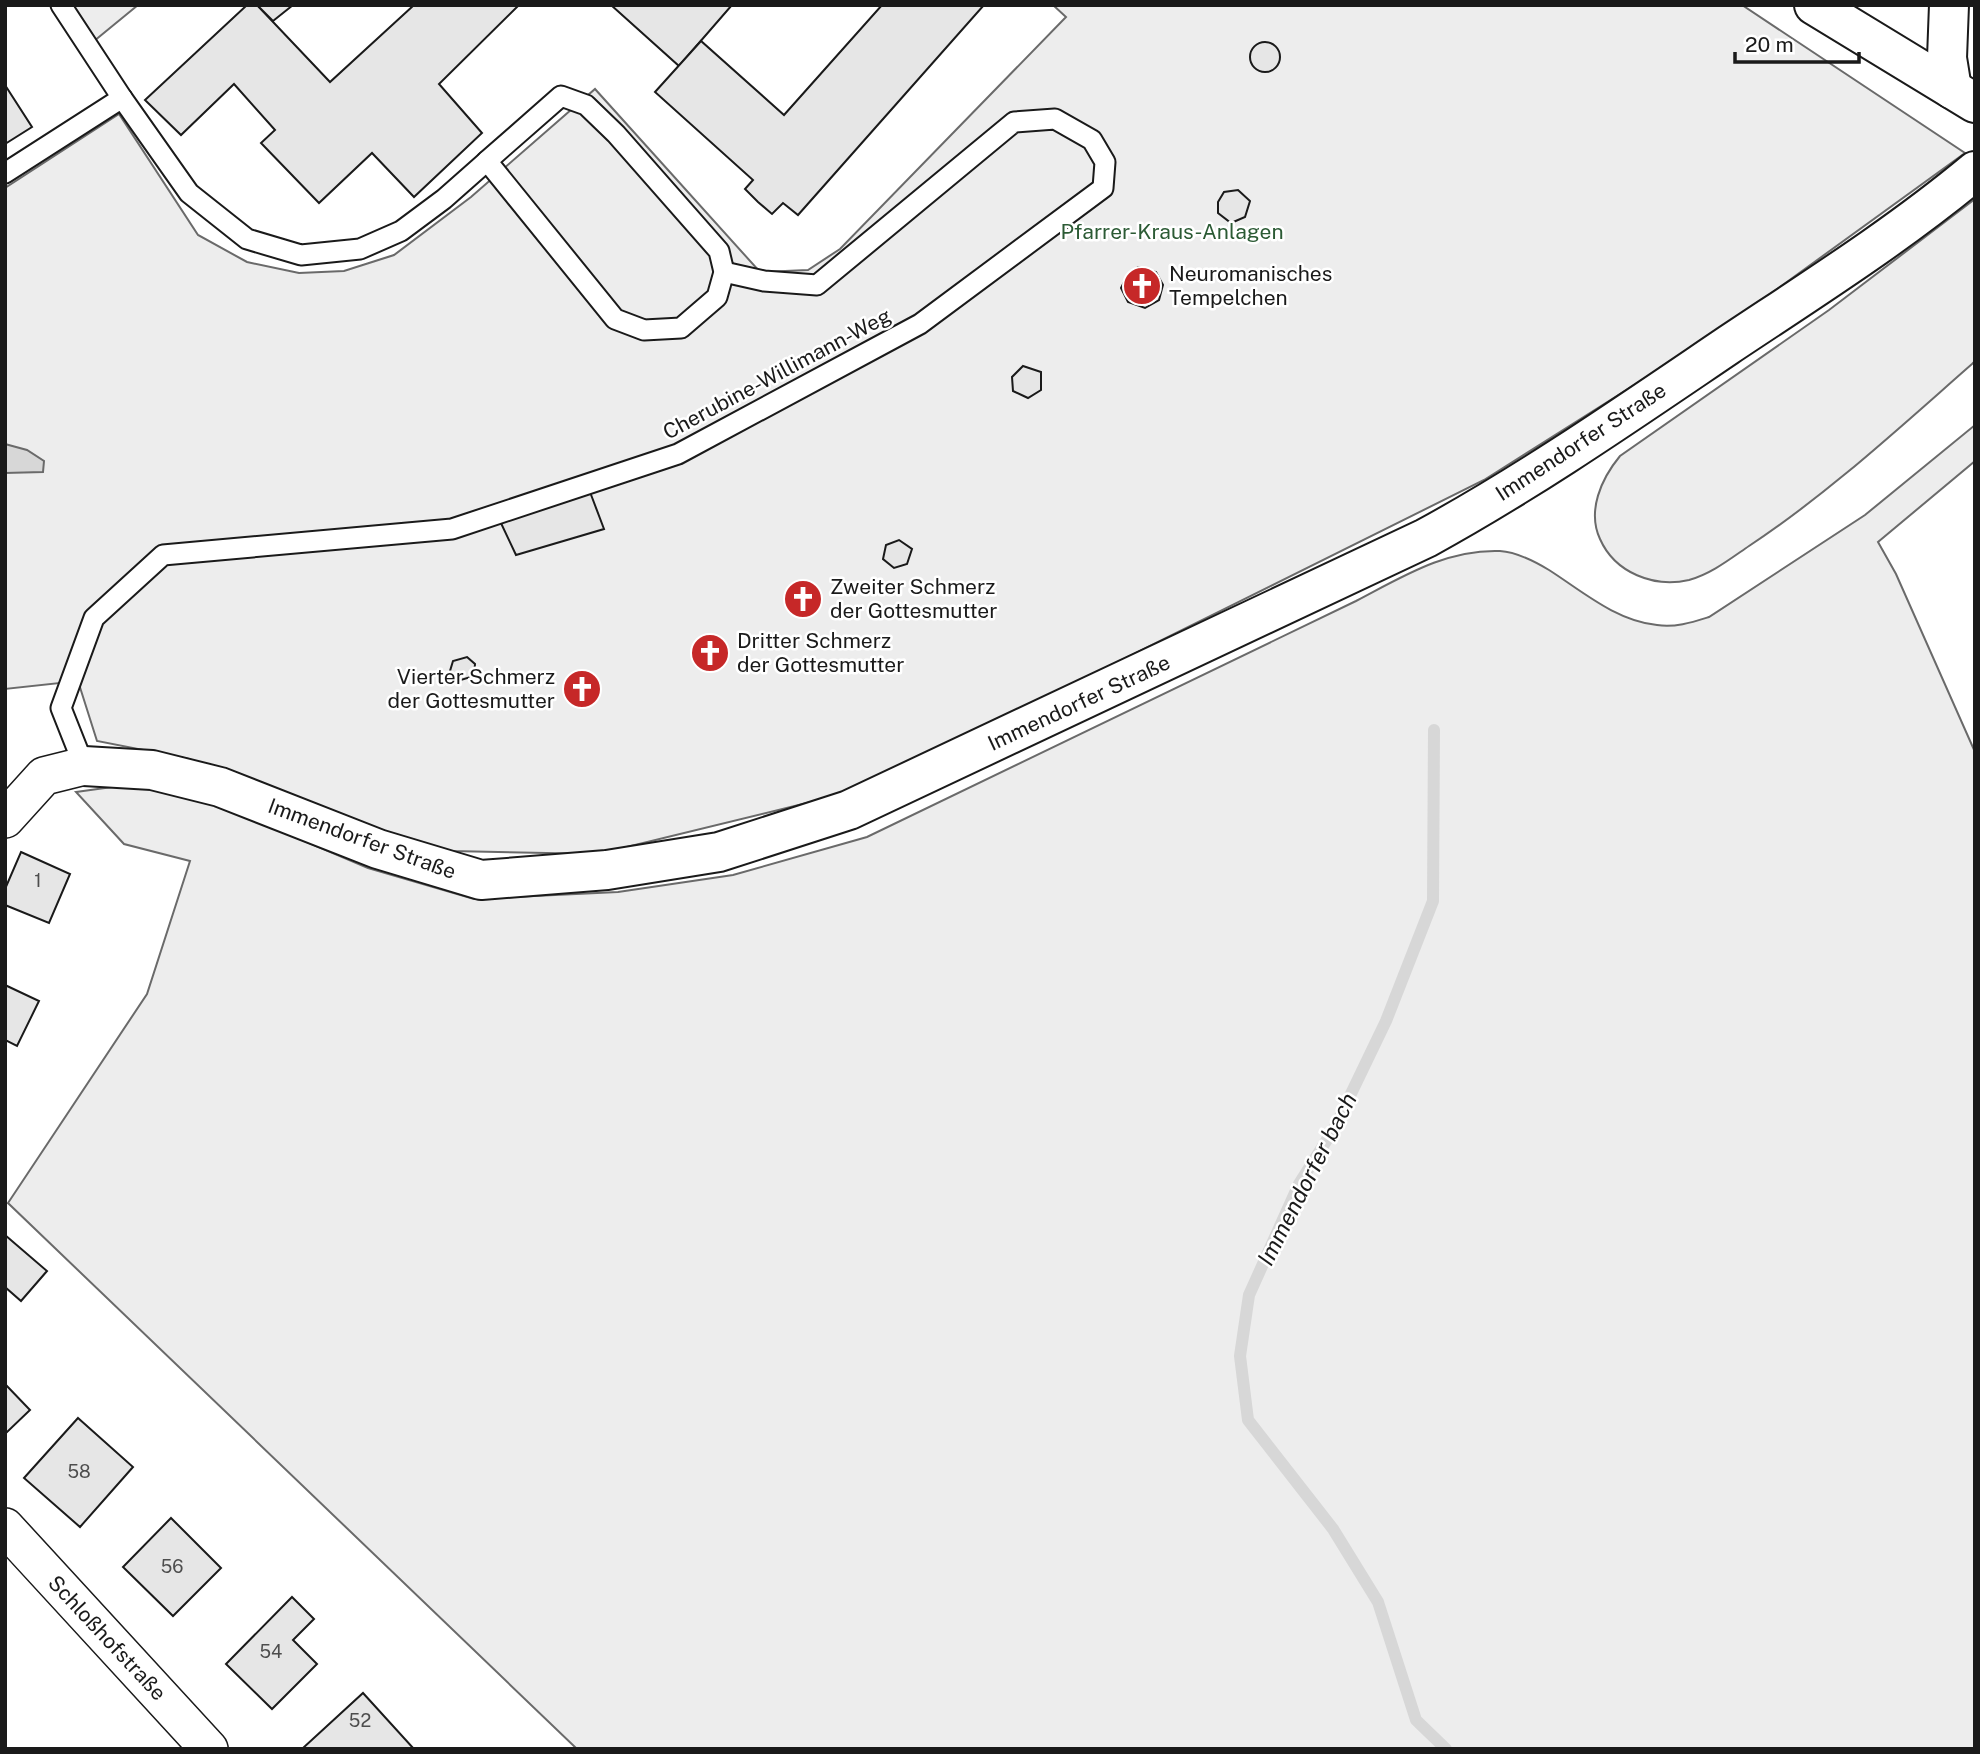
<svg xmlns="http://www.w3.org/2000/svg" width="1980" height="1754" font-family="'Public Sans',sans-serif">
<rect width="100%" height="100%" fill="#fff"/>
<g fill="#ededed" stroke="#6a6a6a" stroke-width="2">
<path d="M66 5H138L88 46Z"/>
<path d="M1053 5H1742L1965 153 1715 334 1484 480 900 770 823 799 598 854 451 851 373 832 189 759 97 741 78 681 5 689V188L119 114 198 235 247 262 299 273 344 271 394 255 471 197 595 89 760 272 808 270 840 249 1066 17Z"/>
<path d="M1975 199V361L1972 364C1899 428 1829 493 1749 546 1730 559 1711 574 1689 580 1654 588 1615 573 1600 539 1587 511 1601 479 1620 456L1829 310Z"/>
<path d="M1975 425V461L1878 542 1896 574 1975 752V1749H577L8 1203 147 994 190 861 124 844 76 792 134 784 215 803 368 868 474 899 618 892 733 875 867 837 1356 601C1402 577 1446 549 1500 551 1517 552 1534 561 1549 570 1582 591 1616 621 1657 625 1675 628 1693 622 1709 617L1865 515Z"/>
</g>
<path fill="#d7d7d7" stroke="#6a6a6a" stroke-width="2" d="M5 444 27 450 44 461 43 472 5 473Z"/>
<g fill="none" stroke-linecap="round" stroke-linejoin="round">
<path stroke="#d7d7d7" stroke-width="12" d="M1434 730 1433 901 1386 1021 1335 1127 1299 1184 1249 1295 1240 1356 1248 1420 1333 1529 1378 1602 1416 1720 1446 1749"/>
</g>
<g fill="#e6e6e6" stroke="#1a1a1a" stroke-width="2">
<path d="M247 5H257L330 82 414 5H519L439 84 482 133 414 197 372 153 319 203 261 143 275 130 234 84 181 135 145 100Z"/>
<path d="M257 5H293L273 21Z"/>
<path d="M611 5H732L679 66Z"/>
<path d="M882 5H984L798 215 783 203 772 214 758 202 745 189 753 180 655 92 701 41 784 115Z"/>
<circle cx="1265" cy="57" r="15"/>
<path d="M5 85 32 127 5 144Z"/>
<path d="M1238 190 1250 201 1245 217 1231 223 1218 213V202L1224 192Z"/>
<path d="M1138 267 1156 272 1163 285 1159 300 1145 308 1128 302 1121 288 1127 276Z"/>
<path d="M1023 366 1041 372V390L1028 398 1013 391 1012 377Z"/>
<path d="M590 492 604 529 516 555 500 521Z"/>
<path d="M899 540 912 549 907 564 894 568 883 559 886 545Z"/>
<path d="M801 585 815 589 816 603 807 611 792 607 789 595Z"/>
<path d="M713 639 722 646V661L708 668 696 660 698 645Z"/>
<path d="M467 657 475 664 474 676 461 680 450 671 453 661Z"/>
<path d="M583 678 596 686 594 697 582 701 569 693 570 681Z"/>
<path d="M21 852 70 874 49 923 5 905V889Z"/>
<path d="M5 985 39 1001 17 1046 5 1040Z"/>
<path d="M5 1235 47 1271 21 1301 5 1287Z"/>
<path d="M5 1384 30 1410 5 1434Z"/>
<path d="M78 1418 133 1467 80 1527 24 1478Z"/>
<path d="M171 1518 221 1568 173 1616 123 1567Z"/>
<path d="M292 1597 314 1619 293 1640 317 1664 272 1709 226 1664Z"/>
<path d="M363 1693 414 1749H304L303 1748Z"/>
</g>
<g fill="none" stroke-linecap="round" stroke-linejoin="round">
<defs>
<g id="service">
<path d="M61 5 122 98"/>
<path d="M561 96 586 105 616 134 719 251 724 272 717 297 681 328 644 330 615 319 487 161Z"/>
<path d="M5 173 122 98 189 193 247 239 301 255 360 249 401 231 444 199 487 161"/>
<path d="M84 766 61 708 94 618 163 555 452 529 678 454 920 324 1103 188 1105 162 1092 140 1055 119 1014 122 817 285 764 281 724 272"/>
</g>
<g id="minor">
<path d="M5 819 44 776 84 766"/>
<path d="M5 1527 209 1749"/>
</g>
<path id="tertiary" d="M84 766 152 770 220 787 378 849 481 880 607 870 719 852 849 810 1426 538C1530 481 1628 413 1727 346 1811 290 1897 236 1975 171"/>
<g id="secondary">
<path d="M1814 5 1975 103"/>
<path d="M1949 5 1947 58 1952 89"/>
</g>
</defs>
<use href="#service" stroke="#1a1a1a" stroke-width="23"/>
<use href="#minor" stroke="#1a1a1a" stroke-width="40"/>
<use href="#tertiary" stroke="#1a1a1a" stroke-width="42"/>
<use href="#secondary" stroke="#1a1a1a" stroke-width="42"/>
<use href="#service" stroke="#fff" stroke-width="19"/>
<use href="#minor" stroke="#fff" stroke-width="37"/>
<use href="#tertiary" stroke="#fff" stroke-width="38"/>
<use href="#secondary" stroke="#fff" stroke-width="38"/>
</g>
<defs>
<symbol id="church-disc" viewBox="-11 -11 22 22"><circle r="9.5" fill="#c62828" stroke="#fff"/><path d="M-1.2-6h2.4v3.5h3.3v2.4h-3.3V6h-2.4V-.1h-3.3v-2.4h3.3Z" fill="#fff"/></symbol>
</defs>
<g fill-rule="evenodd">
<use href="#church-disc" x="1120" y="264" width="44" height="44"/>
<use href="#church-disc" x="781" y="577" width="44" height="44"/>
<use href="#church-disc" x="688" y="631" width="44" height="44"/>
<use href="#church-disc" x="560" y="667" width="44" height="44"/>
</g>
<g text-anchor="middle" stroke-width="5" stroke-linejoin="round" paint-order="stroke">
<g font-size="18" fill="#4d4d4d">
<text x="38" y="887">1</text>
<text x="79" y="1478">58</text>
<text x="172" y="1573">56</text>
<text x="271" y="1658">54</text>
<text x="360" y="1727">52</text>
</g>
<g font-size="21" fill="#2b5a34" stroke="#fff">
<text x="1172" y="239">Pfarrer-Kraus-Anlagen</text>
</g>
<g font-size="21" fill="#1a1a1a" stroke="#fff" text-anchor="start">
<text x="1169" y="281">Neuromanisches<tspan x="1169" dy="24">Tempelchen</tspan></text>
<text x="830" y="594">Zweiter Schmerz<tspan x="830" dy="24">der Gottesmutter</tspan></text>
<text x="737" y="648">Dritter Schmerz<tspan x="737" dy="24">der Gottesmutter</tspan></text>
<text x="555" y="684" text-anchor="end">Vierter Schmerz<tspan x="555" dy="24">der Gottesmutter</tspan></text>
</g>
<g font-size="21" fill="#1a1a1a" stroke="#fff">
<text transform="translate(777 374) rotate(-28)" y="7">Cherubine-Willimann-Weg</text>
<text transform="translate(1581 442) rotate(-33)" y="7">Immendorfer Straße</text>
<text transform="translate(1079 703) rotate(-25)" y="7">Immendorfer Straße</text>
<text transform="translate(362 839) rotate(20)" y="7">Immendorfer Straße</text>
<text transform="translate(107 1638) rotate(47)" y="7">Schloßhofstraße</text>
</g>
<g font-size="23" font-style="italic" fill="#1a1a1a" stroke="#fff">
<text transform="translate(1307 1179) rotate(-63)" y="8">Immendorfer bach</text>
</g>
</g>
<rect width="1980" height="1754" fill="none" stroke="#1a1a1a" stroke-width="14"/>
<path d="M1735 52v10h124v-10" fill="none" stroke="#1a1a1a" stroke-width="3.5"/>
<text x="1745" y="52" font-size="21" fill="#1a1a1a" stroke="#ffffff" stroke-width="5" paint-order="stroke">20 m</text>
</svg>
